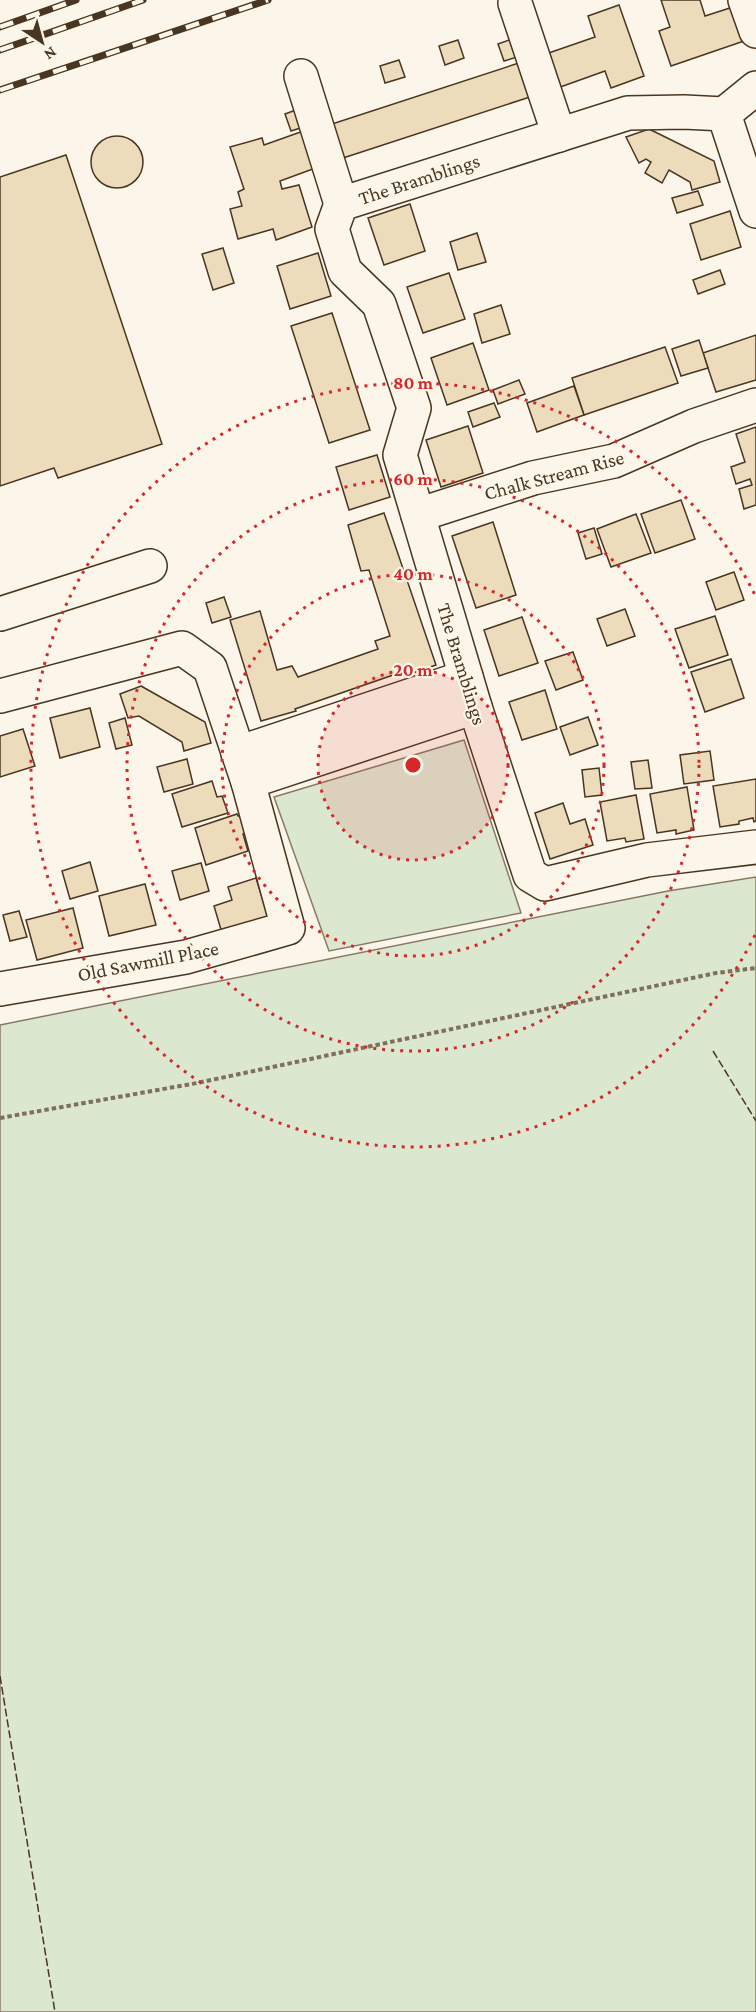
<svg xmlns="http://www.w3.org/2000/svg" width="756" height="2012" font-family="'Crimson Pro',serif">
<rect width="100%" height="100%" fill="#fbf6e9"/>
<g fill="#dce7d0" stroke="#887966" stroke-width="1.5">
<path d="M464 740 521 913 329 951 274 797Z"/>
<path d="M756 877V2012H0V1025L668 891Z"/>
</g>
<g fill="#ecdcbc" stroke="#4a3520" stroke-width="1.5">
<path d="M661 0H700L705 16 733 7 744 41 671 66 659 31 670 27Z"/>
<path d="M619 5 644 76 611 88 605 71 552 90 540 56 595 37 588 16Z"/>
<path d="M518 37 524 55 504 61 498 44Z"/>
<path d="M458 40 464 58 445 65 439 46Z"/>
<path d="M399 60 405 77 385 83 380 66Z"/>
<path d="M522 62 533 96 340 159 329 125Z"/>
<path d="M304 107 310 125 291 131 285 114Z"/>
<path d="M309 129 321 166 280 181 282 189 299 185 312 227 276 240 273 229 238 239 230 209 242 206 238 192 244 189 230 147 262 138 264 145Z"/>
<path d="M649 129 714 161 720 182 692 190 690 182 669 170 662 183 645 173 651 162 646 159 639 163 626 137Z"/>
<circle cx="117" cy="162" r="26"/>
<path d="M66 155 162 444 58 478 54 468 0 486V177Z"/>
<path d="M698 191 703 205 677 213 672 198Z"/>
<path d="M410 204 425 251 384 265 368 218Z"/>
<path d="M730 211 741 247 701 260 690 224Z"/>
<path d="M477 233 486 262 458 270 450 242Z"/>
<path d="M223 248 234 283 213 290 202 254Z"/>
<path d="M318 253 331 296 290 309 277 266Z"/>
<path d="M720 270 725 284 698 294 693 280Z"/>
<path d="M449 273 465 319 423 333 407 287Z"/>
<path d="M501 305 510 334 482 343 474 314Z"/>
<path d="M332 313 370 430 329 443 291 326Z"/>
<path d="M756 335V380L716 392 703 353Z"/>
<path d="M699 340 708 368 681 376 672 349Z"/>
<path d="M473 343 489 390 447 405 431 358Z"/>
<path d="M665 347 678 383 584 415 572 378Z"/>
<path d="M519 380 525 394 498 404 493 390Z"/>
<path d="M574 386 584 415 537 432 527 403Z"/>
<path d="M494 403 500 417 473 427 468 412Z"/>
<path d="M468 426 483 473 441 487 426 440Z"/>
<path d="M756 427V505L744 509 739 489 752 485 750 479 736 484 731 467 745 462 736 434Z"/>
<path d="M377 455 390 497 349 510 336 467Z"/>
<path d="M681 500 695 539 655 553 641 514Z"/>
<path d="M384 513 436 665 401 677 399 673 295 709 296 711 261 721 230 620 260 611 277 670 292 666 298 677 378 649 375 641 390 636 369 570 361 571 348 525Z"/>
<path d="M636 514 651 553 611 567 597 529Z"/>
<path d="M493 522 516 595 476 608 452 536Z"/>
<path d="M594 528 602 554 586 559 578 533Z"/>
<path d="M734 572 744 600 716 610 706 582Z"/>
<path d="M224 597 231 617 212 623 206 603Z"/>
<path d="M625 609 635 636 607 646 597 619Z"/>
<path d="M715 616 728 655 689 668 675 629Z"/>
<path d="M522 617 538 663 499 676 484 630Z"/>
<path d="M573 652 583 680 556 690 545 661Z"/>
<path d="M731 659 744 698 705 712 691 672Z"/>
<path d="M141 686 205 722 211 743 184 751 182 742 139 716 128 718 120 694Z"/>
<path d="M545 690 557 729 522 740 509 702Z"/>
<path d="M90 708 100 747 60 758 50 718Z"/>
<path d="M588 717 598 745 570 755 560 727Z"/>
<path d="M125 718 132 745 116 749 109 723Z"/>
<path d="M23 729 35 766 0 777V736Z"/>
<path d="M710 751 714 780 684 784 680 755Z"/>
<path d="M187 759 193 784 164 792 157 767Z"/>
<path d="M648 760 652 788 635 789 631 762Z"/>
<path d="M599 768 602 795 585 797 582 770Z"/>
<path d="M756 779V821L754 822 753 818 739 821V824L720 827 713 786Z"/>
<path d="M212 781 217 797 222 796 228 813 182 827 172 794Z"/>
<path d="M687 787 694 830 676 834V830L657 833 650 794Z"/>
<path d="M636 795 644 839 626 842 625 838 607 841 600 802Z"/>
<path d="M563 803 570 824 585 819 593 845 550 859 535 813Z"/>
<path d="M237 814 238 816H240L246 833 243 834 248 851 206 865 195 828Z"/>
<path d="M90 862 98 891 70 899 62 871Z"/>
<path d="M201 863 209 891 180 900 172 871Z"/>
<path d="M256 878 269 920 222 933 214 906 232 900 228 887Z"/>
<path d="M145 884 156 925 109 936 99 896Z"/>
<path d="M73 908 83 948 37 960 26 920Z"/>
<path d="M19 911 27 937 10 941 3 915Z"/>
</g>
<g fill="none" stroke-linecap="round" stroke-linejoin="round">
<defs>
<g id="minor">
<path d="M745 0 756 31"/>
<path d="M515 3 559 135"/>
<path d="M301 76 341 204"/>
<path d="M724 114 756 88"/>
<path d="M756 211 724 114 684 112 628 113 341 204 332 229 345 271 379 304 414 408 400 455 475 707 530 875 545 884 647 860 756 847"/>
<path d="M418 515 533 478 614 461 694 426 756 405"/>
<path d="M0 614 150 566"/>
<path d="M0 696 182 648 210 668 248 782 475 707"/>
<path d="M238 753 466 677"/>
<path d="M0 989 186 957 288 928 248 782"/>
</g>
</defs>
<use href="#minor" stroke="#4a3520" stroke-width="36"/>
<path stroke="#7f6f5c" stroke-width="4" stroke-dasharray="4.5 3" stroke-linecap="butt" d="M0 1118 197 1083 716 973 756 968"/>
<use href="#minor" stroke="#fbf6e9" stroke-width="33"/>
<defs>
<g id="rail">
<path d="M0 27 76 0"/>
<path d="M0 50 143 0"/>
<path d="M0 90 268 0"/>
</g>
</defs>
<use href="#rail" stroke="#4a3520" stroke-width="7"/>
<use href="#rail" stroke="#fbf6e9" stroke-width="4.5" stroke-dasharray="14" stroke-linecap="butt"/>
<g stroke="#4a3520" stroke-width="1.5" stroke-dasharray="8 3" stroke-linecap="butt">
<path d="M713 1051 756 1121"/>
<path d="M0 1676 55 2012"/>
</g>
</g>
<circle cx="413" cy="765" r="95" fill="#d62828" fill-opacity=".12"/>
<g fill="none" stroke="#d62828" stroke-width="3" stroke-dasharray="3 6">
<circle cx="413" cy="765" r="95"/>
<circle cx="413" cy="765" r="191"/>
<circle cx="413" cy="765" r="286"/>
<path d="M755 935A382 382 0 1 1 755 595"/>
</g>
<g text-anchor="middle" stroke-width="4.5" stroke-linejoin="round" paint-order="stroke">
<g font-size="20" fill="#4a3520" stroke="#fbf6e9">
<text transform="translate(419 179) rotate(-18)" y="7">The Bramblings</text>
<text transform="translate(554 475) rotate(-15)" y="7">Chalk Stream Rise</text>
<text transform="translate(462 664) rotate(73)" y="7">The Bramblings</text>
<text transform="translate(148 961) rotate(-11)" y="7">Old Sawmill Place</text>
</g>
</g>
<circle cx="413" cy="765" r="9" fill="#d62828" stroke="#fbf6e9" stroke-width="3"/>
<g font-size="18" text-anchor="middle" font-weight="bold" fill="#d62828" stroke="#fbf6e9" stroke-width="4.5" stroke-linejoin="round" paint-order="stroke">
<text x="413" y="389">80 m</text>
<text x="413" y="485">60 m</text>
<text x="413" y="580">40 m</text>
<text x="413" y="676">20 m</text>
</g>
<g transform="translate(42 42) rotate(144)" stroke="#fbf6e9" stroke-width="4.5" paint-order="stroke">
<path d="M0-4.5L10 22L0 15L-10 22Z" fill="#4a3520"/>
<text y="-9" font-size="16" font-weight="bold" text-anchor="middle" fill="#4a3520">N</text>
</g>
</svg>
